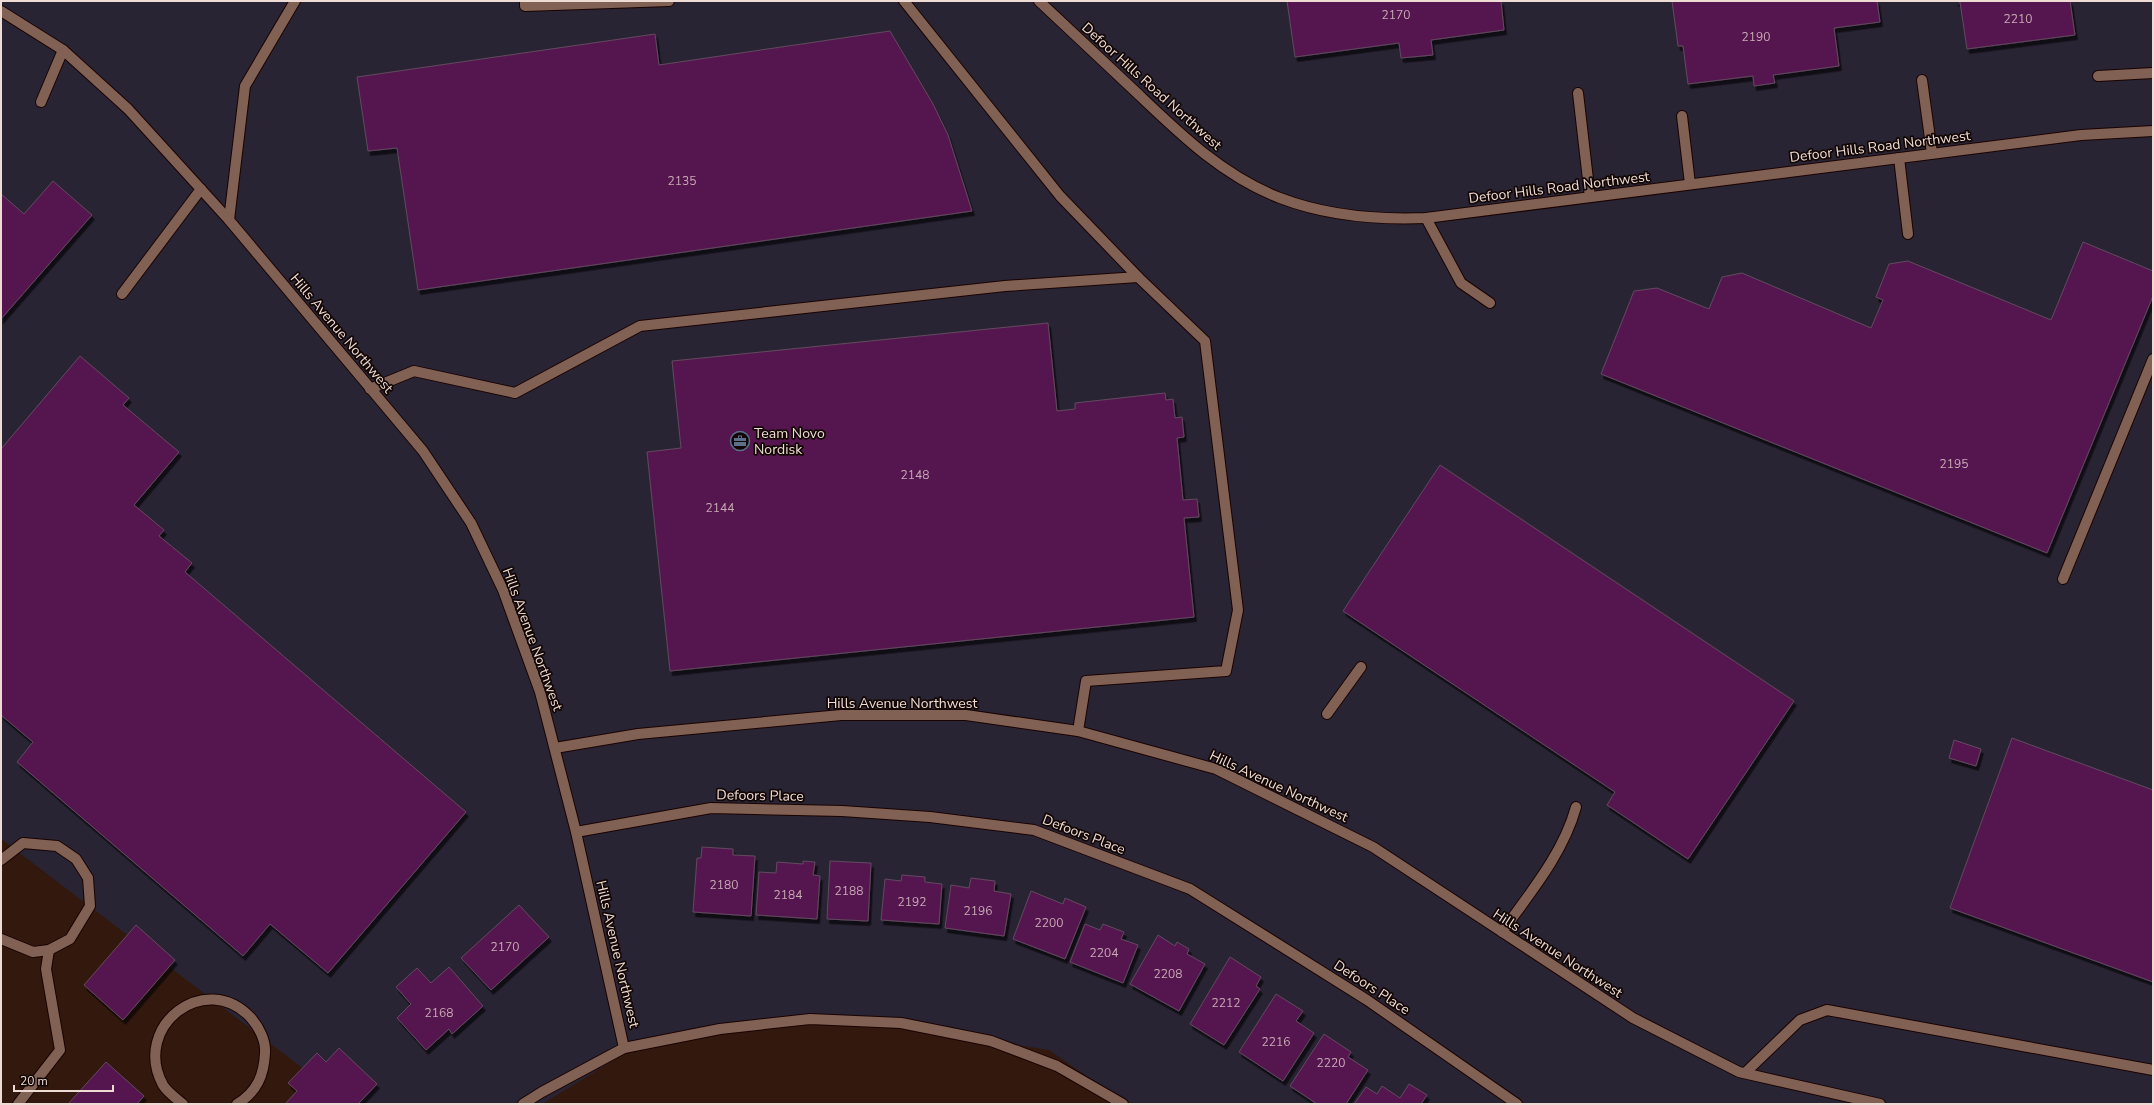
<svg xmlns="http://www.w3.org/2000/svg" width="2154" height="1105" font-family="'Nunito Sans',sans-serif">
<defs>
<filter id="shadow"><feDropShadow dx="2.5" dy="4.5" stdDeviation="0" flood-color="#0009"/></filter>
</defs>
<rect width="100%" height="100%" fill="#33180e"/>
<path fill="#292434" d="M1 1H2153V1104H1127L1049 1050 852 1018 642 1043 542 1104H350L1 839Z"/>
<g fill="#551950" stroke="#62495e" filter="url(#shadow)">
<path d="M1287 1H1501L1504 30 1431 40 1433 55 1401 58 1399 43 1295 57Z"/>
<path d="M1672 1H1877L1880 22 1834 28 1839 66 1773 75 1775 83 1754 86 1753 76 1688 84 1683 46H1678Z"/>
<path d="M1955 1H2070L2075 35 1967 49 1960 2Z"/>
<path d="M890 31 933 104 948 135 972 211 418 290 397 148 368 151 357 77 655 34 659 65Z"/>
<path d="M53 181 92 215 1 319V194L24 214Z"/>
<path d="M2083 242 2153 271V296L2047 553 1601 374 1634 291 1657 288 1709 309 1722 277 1742 273 1871 328 1883 300 1876 297 1889 264 1908 261 2051 320Z"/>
<path d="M1048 323 1057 411 1075 409V403L1165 393 1166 400 1173 399 1175 418 1182 417 1184 437 1177 438 1183 500 1197 499 1199 517 1184 518 1194 617 670 671 647 452 681 448 672 361Z"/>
<path d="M80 356 129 398 123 405 179 452 134 505 164 530 159 536 192 563 185 572 466 812 328 973 270 924 243 956 17 762 33 742 1 715V449Z"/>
<path d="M1440 465 1794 701 1688 859 1607 805 1615 792 1343 611Z"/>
<path d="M2012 738 2153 790V982L1950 908Z"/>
<path d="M1954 740 1981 749 1976 766 1949 758Z"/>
<path d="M702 847 733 849V855L755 856 751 916 693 912 697 858H701Z"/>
<path d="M803 861 815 862 813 875 820 876 817 919 756 915 759 872 776 873 777 862 803 864Z"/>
<path d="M830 861 871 863 868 921 827 919Z"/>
<path d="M902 875 925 877V882L942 884 939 924 881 920 885 879 901 881Z"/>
<path d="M971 878 995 881 994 891 1011 894 1004 936 945 928 951 885 969 888Z"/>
<path d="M1031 891 1063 904 1065 898 1086 907 1065 959 1013 939Z"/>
<path d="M519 905 549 937 491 990 461 958Z"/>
<path d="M1085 924 1100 930 1103 924 1124 932 1121 939 1138 945 1123 983 1070 962Z"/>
<path d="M136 925 175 960 123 1020 84 985Z"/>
<path d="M1158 935 1175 946 1177 942 1189 949 1187 954 1205 964 1179 1011 1130 984Z"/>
<path d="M1230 957 1261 977 1256 986 1260 989 1224 1045 1190 1024Z"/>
<path d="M449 967 483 1006 452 1034 449 1029 426 1050 397 1018 411 1004 396 987 417 968 431 983Z"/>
<path d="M1276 994 1303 1011 1296 1021 1314 1033 1283 1081 1239 1052Z"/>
<path d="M1324 1034 1351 1052 1348 1057 1368 1070 1346 1104H1317L1290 1086Z"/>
<path d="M339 1048 377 1084 358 1104H285L297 1091 288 1083 317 1053 326 1062Z"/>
<path d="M106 1062 144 1096 137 1104H68Z"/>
<path d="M1409 1084 1427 1095 1421 1104H1354L1366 1087 1377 1094 1382 1086 1400 1098Z"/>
</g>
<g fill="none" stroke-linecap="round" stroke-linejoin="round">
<defs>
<g id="service">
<path d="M525 1V6L669 1"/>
<path d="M904 1 1060 196 1138 277 1205 341 1238 610 1226 671 1086 681 1078 731"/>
<path d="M2098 76 2153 73"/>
<path d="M1922 80 1932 153"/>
<path d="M1578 93 1590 197"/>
<path d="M41 102 63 50"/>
<path d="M1682 116 1690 184"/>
<path d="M1899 158 1908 234"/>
<path d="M1426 218 1461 283 1490 303"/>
<path d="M122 294 201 189"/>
<path d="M370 389 414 371 515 393 640 326 1005 286 1138 277"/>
<path d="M2063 579 2153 359"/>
<path d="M1327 714 1361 667"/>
<path d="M555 748 638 734 841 715H966L1078 731 1216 769 1373 847 1633 1018 1739 1072 1880 1104"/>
<path d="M1502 932C1530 893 1563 854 1576 807"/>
<path d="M1745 1073 1800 1020 1827 1010 2153 1070"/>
</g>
<g id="minor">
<path d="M1039 1C1072 32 1104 62 1137 93 1180 134 1223 176 1280 198 1327 216 1376 220 1426 218L2081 135 2153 131"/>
<path d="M1 11 63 50 128 109 229 220 423 451 471 523 503 590 540 692 576 832 624 1048"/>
<path d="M229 220 245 86 295 1"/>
<path d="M576 832 711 808 842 811 930 817 1034 830 1190 889 1367 1000 1517 1104"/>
<path d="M1 860 23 843 57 846 76 859 88 878 90 906 70 939 49 950 33 952 1 939"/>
<path d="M18 1104 60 1050 46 969 49 950"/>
<path d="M183 1104C177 1099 167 1092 163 1085 131 1026 206 969 251 1018 259 1027 266 1041 265 1053 264 1075 257 1092 237 1104"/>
</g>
<path id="tertiary" d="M523 1104 542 1092 624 1048 720 1029 810 1019 901 1023 991 1041 1057 1066 1123 1104"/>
</defs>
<use href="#service" stroke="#190300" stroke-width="12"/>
<use href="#minor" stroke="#190300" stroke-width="12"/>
<use href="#tertiary" stroke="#190300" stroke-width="12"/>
<use href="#service" stroke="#826155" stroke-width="10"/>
<use href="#minor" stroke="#826155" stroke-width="10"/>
<use href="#tertiary" stroke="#826155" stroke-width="10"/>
</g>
<defs>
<symbol id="office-ring" viewBox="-11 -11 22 22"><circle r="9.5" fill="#120704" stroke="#5c6f8a" stroke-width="1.5"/><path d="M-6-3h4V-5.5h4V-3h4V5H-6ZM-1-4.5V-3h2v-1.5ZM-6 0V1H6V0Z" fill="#5c6f8a"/></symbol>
</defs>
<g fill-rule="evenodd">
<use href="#office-ring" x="729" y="430" width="22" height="22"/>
</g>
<g text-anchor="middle" stroke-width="3.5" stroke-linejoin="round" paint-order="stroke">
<g font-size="12" fill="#c8aab3">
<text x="1396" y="19">2170</text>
<text x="2018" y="23">2210</text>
<text x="1756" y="41">2190</text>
<text x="682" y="185">2135</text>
<text x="1954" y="468">2195</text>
<text x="915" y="479">2148</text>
<text x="720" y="512">2144</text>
<text x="724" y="889">2180</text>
<text x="849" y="895">2188</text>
<text x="788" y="899">2184</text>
<text x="912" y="906">2192</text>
<text x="978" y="915">2196</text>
<text x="1049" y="927">2200</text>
<text x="505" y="951">2170</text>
<text x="1104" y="957">2204</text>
<text x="1168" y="978">2208</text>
<text x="1226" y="1007">2212</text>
<text x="439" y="1017">2168</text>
<text x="1276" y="1046">2216</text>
<text x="1331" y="1067">2220</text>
</g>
<g font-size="14" fill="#eedbd4" stroke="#120704">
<text transform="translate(1152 86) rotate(42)" y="5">Defoor Hills Road Northwest</text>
<text transform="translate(1880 146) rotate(-7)" y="5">Defoor Hills Road Northwest</text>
<text transform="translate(1559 187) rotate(-7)" y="5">Defoor Hills Road Northwest</text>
<text transform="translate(342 333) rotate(50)" y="5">Hills Avenue Northwest</text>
<text transform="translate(533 639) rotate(70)" y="5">Hills Avenue Northwest</text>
<text x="902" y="708">Hills Avenue Northwest</text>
<text transform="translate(1279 786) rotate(25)" y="5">Hills Avenue Northwest</text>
<text transform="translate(760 795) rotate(1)" y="5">Defoors Place</text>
<text transform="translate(1084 834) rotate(21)" y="5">Defoors Place</text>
<text transform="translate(1558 953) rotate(33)" y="5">Hills Avenue Northwest</text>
<text transform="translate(618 954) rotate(77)" y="5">Hills Avenue Northwest</text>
<text transform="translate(1372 987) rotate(33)" y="5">Defoors Place</text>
</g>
<g font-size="14" fill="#eedbd4" stroke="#120704" text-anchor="start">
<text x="754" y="438">Team Novo<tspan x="754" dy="16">Nordisk</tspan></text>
</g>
</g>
<rect width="2154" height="1105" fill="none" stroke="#eedbd4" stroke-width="4"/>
<path d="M14 1085v6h99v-6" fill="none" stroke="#eedbd4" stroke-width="2"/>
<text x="20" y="1085" font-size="12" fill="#eedbd4" stroke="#120704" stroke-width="3" paint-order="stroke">20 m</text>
</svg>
